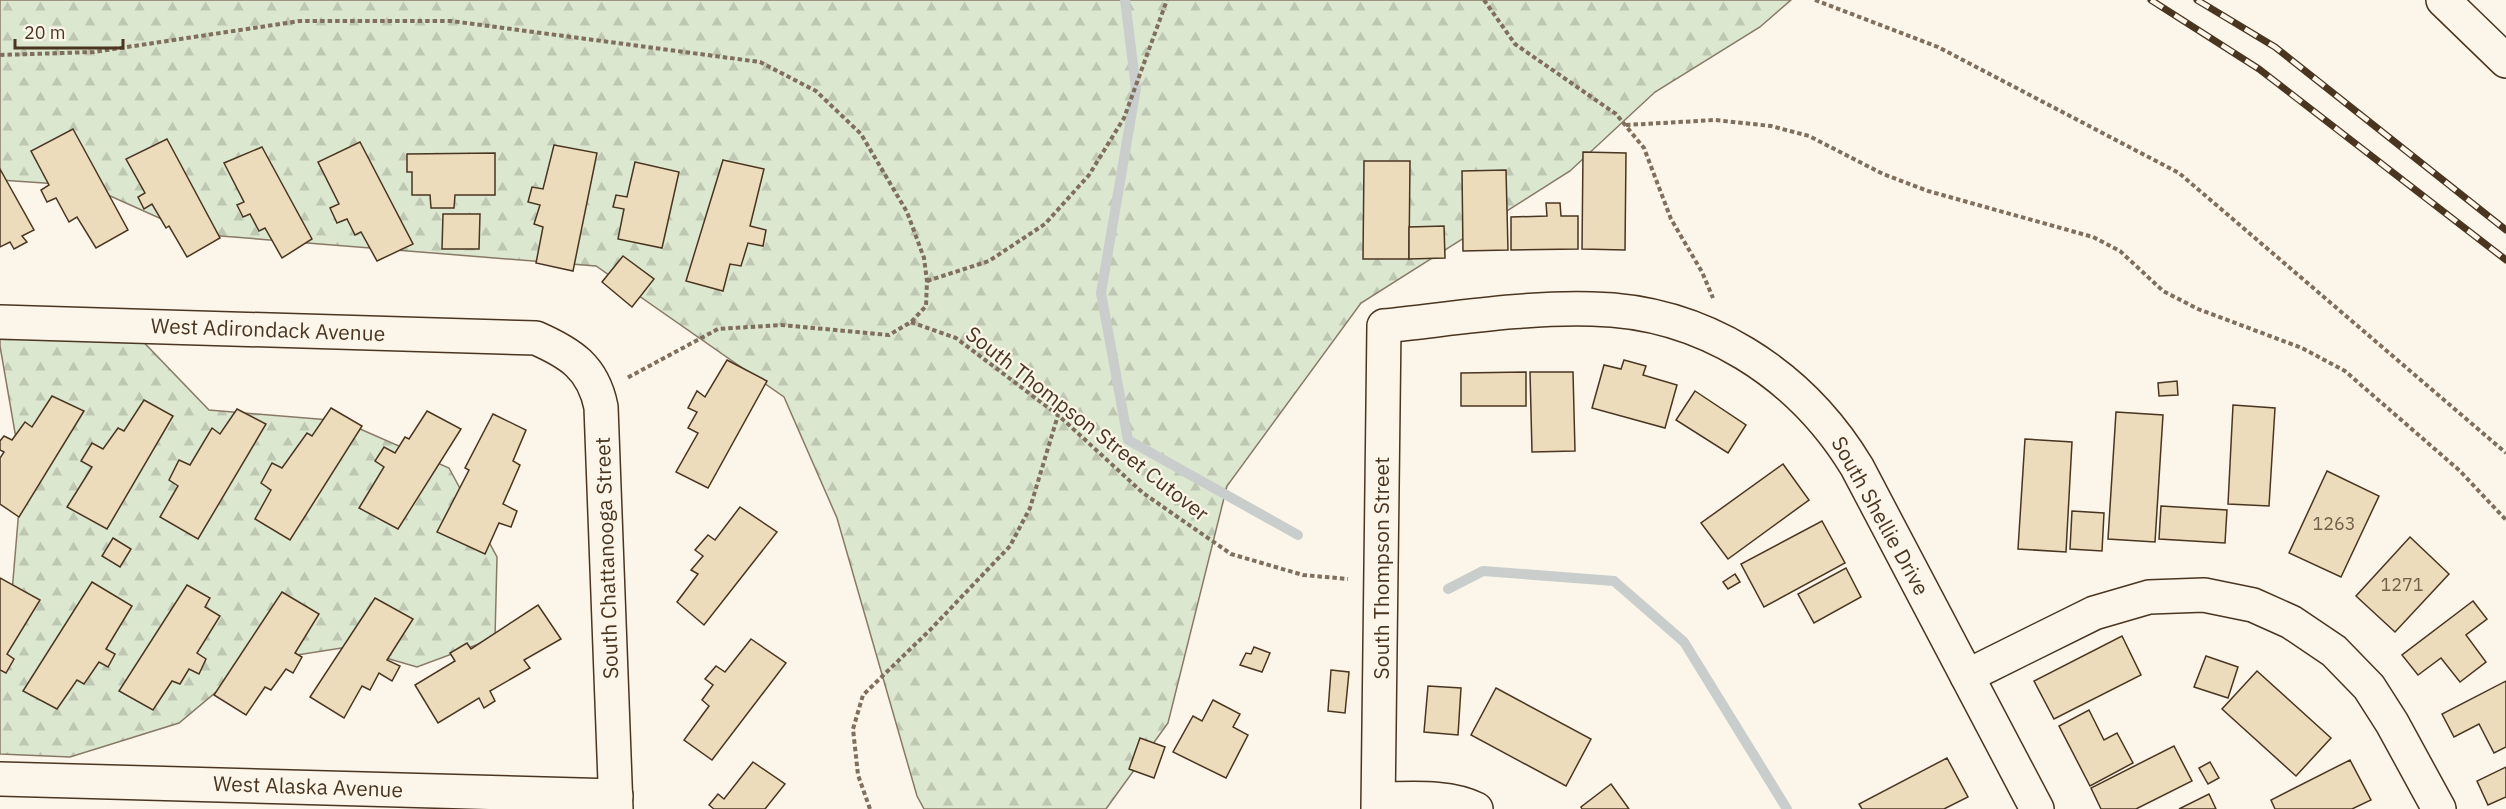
<svg xmlns="http://www.w3.org/2000/svg" width="2506" height="809" font-family="'IBM Plex Sans',sans-serif">
<defs>
<pattern id="forest-firs" width="22" height="20" patternUnits="userSpaceOnUse" patternTransform="scale(1.5)"><rect width="22" height="20" fill="#dce7d0"/><path d="M5 1l3.5 6h-7zM16 11l3.5 6h-7z" fill="#bec7b2"/></pattern>
</defs>
<rect width="100%" height="100%" fill="#fbf6e9"/>
<g fill="url(#forest-firs)" stroke="#887966" stroke-width="1.5">
<path d="M0 0H1791L1760 27 1655 92 1570 171 1361 303 1227 486 1168 723 1106 809H924L917 796 837 518 784 397 596 266 195 234 88 186 0 180Z"/>
<path d="M0 316 128 326 209 410 342 421 449 468 497 557 495 638 417 667 348 647 252 662 179 723 70 757 0 754V619L11 604 22 473 0 346Z"/>
</g>
<g fill="none" stroke-linecap="round" stroke-linejoin="round">
<g stroke="#c9cecd" stroke-width="10">
<path d="M1125 0 1136 88 1101 293 1128 440 1298 535"/>
<path d="M1448 589 1483 571 1614 581 1684 642 1787 809"/>
</g>
</g>
<g fill="#ecdcbc" stroke="#4a3520" stroke-width="1.5">
<path d="M73 129 128 230 96 248 77 217 69 222 56 198 47 202 41 190 49 185 31 151Z"/>
<path d="M167 139 220 238 187 257 169 226 166 228 152 204 144 209 138 197 145 193 126 159Z"/>
<path d="M360 142 413 244 377 261 361 232 355 235 347 219 337 223 330 208 339 204 318 162Z"/>
<path d="M554 145 597 153 573 271 536 263 543 227 534 224 540 205 528 202 532 187 543 189Z"/>
<path d="M262 147 312 239 282 258 265 228 259 231 250 214 243 217 237 205 244 202 224 163Z"/>
<path d="M1583 152 1626 153 1625 250 1582 249Z"/>
<path d="M495 153V195H455L454 208H431L430 195H412V172H407V154Z"/>
<path d="M723 160 764 169 750 226 766 230 763 246 748 243 741 266 730 264 723 291 686 281Z"/>
<path d="M1364 161H1410L1409 259H1363Z"/>
<path d="M635 162 679 172 662 248 618 239 624 209 613 207 616 195 627 197Z"/>
<path d="M0 169 34 230 22 236 27 242 14 249 10 242 0 247Z"/>
<path d="M1506 170 1508 250 1463 251 1462 171Z"/>
<path d="M1546 203H1560L1561 216H1578V249L1511 250V217L1547 216Z"/>
<path d="M443 214H480L479 249H442Z"/>
<path d="M1444 226 1445 258 1409 259V227Z"/>
<path d="M623 256 654 279 632 307 602 282Z"/>
<path d="M727 360 767 381 708 488 676 472 698 433 688 428 697 412 688 408 697 391 705 397Z"/>
<path d="M1624 360 1646 366 1643 375 1677 385 1665 428 1592 408 1604 365 1621 369Z"/>
<path d="M1526 372V406H1461V373Z"/>
<path d="M1530 372H1573L1575 451 1532 452Z"/>
<path d="M2177 381 2178 395 2159 396 2158 383Z"/>
<path d="M1695 391 1746 425 1728 453 1676 420Z"/>
<path d="M52 396 84 411 19 517 0 504V458L4 452 0 450V441L4 436 12 440 25 422 32 427Z"/>
<path d="M144 400 173 416 107 529 67 507 92 467 81 461 92 443 103 449 118 428 124 431Z"/>
<path d="M2233 405 2275 408 2269 506 2228 504Z"/>
<path d="M331 408 362 426 290 540 255 519 271 490 261 483 272 463 282 468 307 433 312 436Z"/>
<path d="M237 409 266 424 198 539 160 517 178 486 169 480 179 460 190 465 212 428 220 434Z"/>
<path d="M427 411 461 429 398 529 359 508 384 467 375 461 384 447 395 453 405 437 409 439Z"/>
<path d="M2116 412 2163 415 2155 542 2108 539Z"/>
<path d="M493 414 526 430 513 461 520 465 503 504 517 511 511 527 499 523 485 554 437 532 469 470 465 468Z"/>
<path d="M2025 439 2072 442 2066 552 2018 549Z"/>
<path d="M1783 464 1809 500 1728 559 1701 523Z"/>
<path d="M2327 471 2379 496 2341 577 2289 553Z"/>
<path d="M2161 506 2227 510 2225 543 2159 539Z"/>
<path d="M740 507 777 532 704 625 677 602 698 574 691 570 703 556 695 550 708 535 715 540Z"/>
<path d="M2072 511 2104 513 2102 551 2070 549Z"/>
<path d="M1822 521 1845 563 1764 607 1741 564Z"/>
<path d="M2410 537 2449 574 2395 632 2356 596Z"/>
<path d="M113 538 131 549 120 567 102 556Z"/>
<path d="M1846 568 1861 597 1814 623 1798 594Z"/>
<path d="M1735 574 1740 582 1728 589 1723 582Z"/>
<path d="M0 578 40 600 7 654 14 659 6 673 0 670Z"/>
<path d="M92 582 132 606 106 649 115 654 108 667 99 662 84 684 77 680 57 709 23 691Z"/>
<path d="M187 585 210 598 205 607 220 616 197 653 206 659 199 674 189 669 180 684 172 681 153 710 119 691Z"/>
<path d="M282 592 319 614 295 653 302 657 293 673 286 669 271 690 265 687 246 715 214 695Z"/>
<path d="M375 598 413 619 387 660 400 666 392 681 379 673 370 690 362 686 344 718 310 697Z"/>
<path d="M2473 601 2487 619 2466 635 2486 662 2460 682 2441 658 2418 675 2402 655Z"/>
<path d="M538 605 561 639 524 660 530 668 490 691 495 701 484 708 479 698 438 723 415 685 455 661 450 653 467 643 471 649Z"/>
<path d="M2122 636 2141 675 2054 719 2034 681Z"/>
<path d="M751 639 786 663 712 760 684 740 709 706 702 700 713 685 705 679 716 666 725 672Z"/>
<path d="M1254 647 1270 653 1262 672 1240 665 1246 653 1251 654Z"/>
<path d="M2206 656 2238 667 2228 698 2194 687Z"/>
<path d="M1331 670 1349 672 1345 713 1328 711Z"/>
<path d="M2257 671 2331 738 2296 776 2222 709Z"/>
<path d="M2506 681V747L2494 753 2479 724 2454 737 2442 714Z"/>
<path d="M1428 686 1461 688 1458 735 1424 732Z"/>
<path d="M1496 688 1591 739 1566 786 1471 735Z"/>
<path d="M1213 700 1240 714 1233 727 1248 735 1226 778 1173 752 1193 716 1202 721Z"/>
<path d="M2089 710 2104 740 2117 733 2133 763 2090 786 2059 726Z"/>
<path d="M1140 738 1165 747 1154 778 1129 769Z"/>
<path d="M2174 746 2192 781 2136 809H2101L2091 788Z"/>
<path d="M1947 758 1968 797 1944 809H1862L1859 804Z"/>
<path d="M2350 760 2371 800 2352 809H2275L2271 800Z"/>
<path d="M753 762 785 784 765 809H714L709 805 718 794 724 799Z"/>
<path d="M2210 762 2219 778 2208 784 2199 768Z"/>
<path d="M2506 767V797L2488 805 2477 781Z"/>
<path d="M1611 784 1629 809H1582L1581 807Z"/>
<path d="M2209 794 2216 809H2179Z"/>
</g>
<g fill="none" stroke-linecap="round" stroke-linejoin="round">
<defs>
<g id="minor">
<path d="M2443 0 2506 61"/>
<path d="M0 322 536 338C570 353 593 367 601 407L616 809"/>
<path d="M1967 676 2094 613 2149 597 2204 595 2253 605 2291 622 2334 651 2369 687 2392 723 2439 809"/>
<path d="M0 779 616 796"/>
<path d="M1380 799C1410 799 1448 795 1476 809"/>
<path d="M1378 809 1384 326C1452 319 1523 307 1592 309 1703 311 1800 373 1857 467L2037 809"/>
</g>
</defs>
<use href="#minor" stroke="#4a3520" stroke-width="36"/>
<g stroke="#7f6f5c" stroke-width="4" stroke-dasharray="4.5 3" stroke-linecap="butt">
<path d="M1484 0 1515 44 1616 114 1644 148 1671 219 1702 272 1713 298"/>
<path d="M1815 0 1938 47 2179 173 2506 453"/>
<path d="M0 55 94 52 300 21H451L760 62 816 91 861 134 907 212 924 258 927 281 926 306 911 322 889 335 781 325 718 329 627 378"/>
<path d="M1626 125 1715 120 1771 126 1809 136 1883 174 1928 191 2093 237 2120 251 2163 291 2198 309 2302 348 2345 371 2460 471 2506 520"/>
<path d="M927 281 989 261 1045 224 1089 175 1124 118 1167 0"/>
<path d="M911 322 956 338 1058 415 1143 493 1231 554 1303 575 1348 579"/>
<path d="M870 809 858 775 853 729 863 695 931 629 1010 546 1030 508 1058 415"/>
</g>
<use href="#minor" stroke="#fbf6e9" stroke-width="33"/>
<defs>
<g id="rail">
<path d="M2151 0 2259 69 2506 260"/>
<path d="M2197 0 2275 47 2506 230"/>
</g>
</defs>
<use href="#rail" stroke="#4a3520" stroke-width="7"/>
<use href="#rail" stroke="#fbf6e9" stroke-width="4.5" stroke-dasharray="14" stroke-linecap="butt"/>
</g>
<g text-anchor="middle" stroke-width="4.5" stroke-linejoin="round" paint-order="stroke">
<g font-size="18" fill="#725f47">
<text x="2334" y="530">1263</text>
<text x="2402" y="591">1271</text>
</g>
<g font-size="21" fill="#4a3520" stroke="#fbf6e9">
<text transform="translate(268 330) rotate(2)" y="7">West Adirondack Avenue</text>
<text transform="translate(1087 424) rotate(38)" y="7">South Thompson Street Cutover</text>
<text transform="translate(1880 516) rotate(61)" y="7">South Shellie Drive</text>
<text transform="translate(607 558) rotate(-92)" y="7">South Chattanooga Street</text>
<text transform="translate(1382 568) rotate(-90)" y="7">South Thompson Street</text>
<text transform="translate(308 787) rotate(2)" y="7">West Alaska Avenue</text>
</g>
</g>
<path d="M15 39v9h108v-9" fill="none" stroke="#4a3520" stroke-width="3"/>
<text x="24" y="39" font-size="18" fill="#4a3520" stroke="#fbf6e9" stroke-width="4.5" paint-order="stroke">20 m</text>
</svg>
